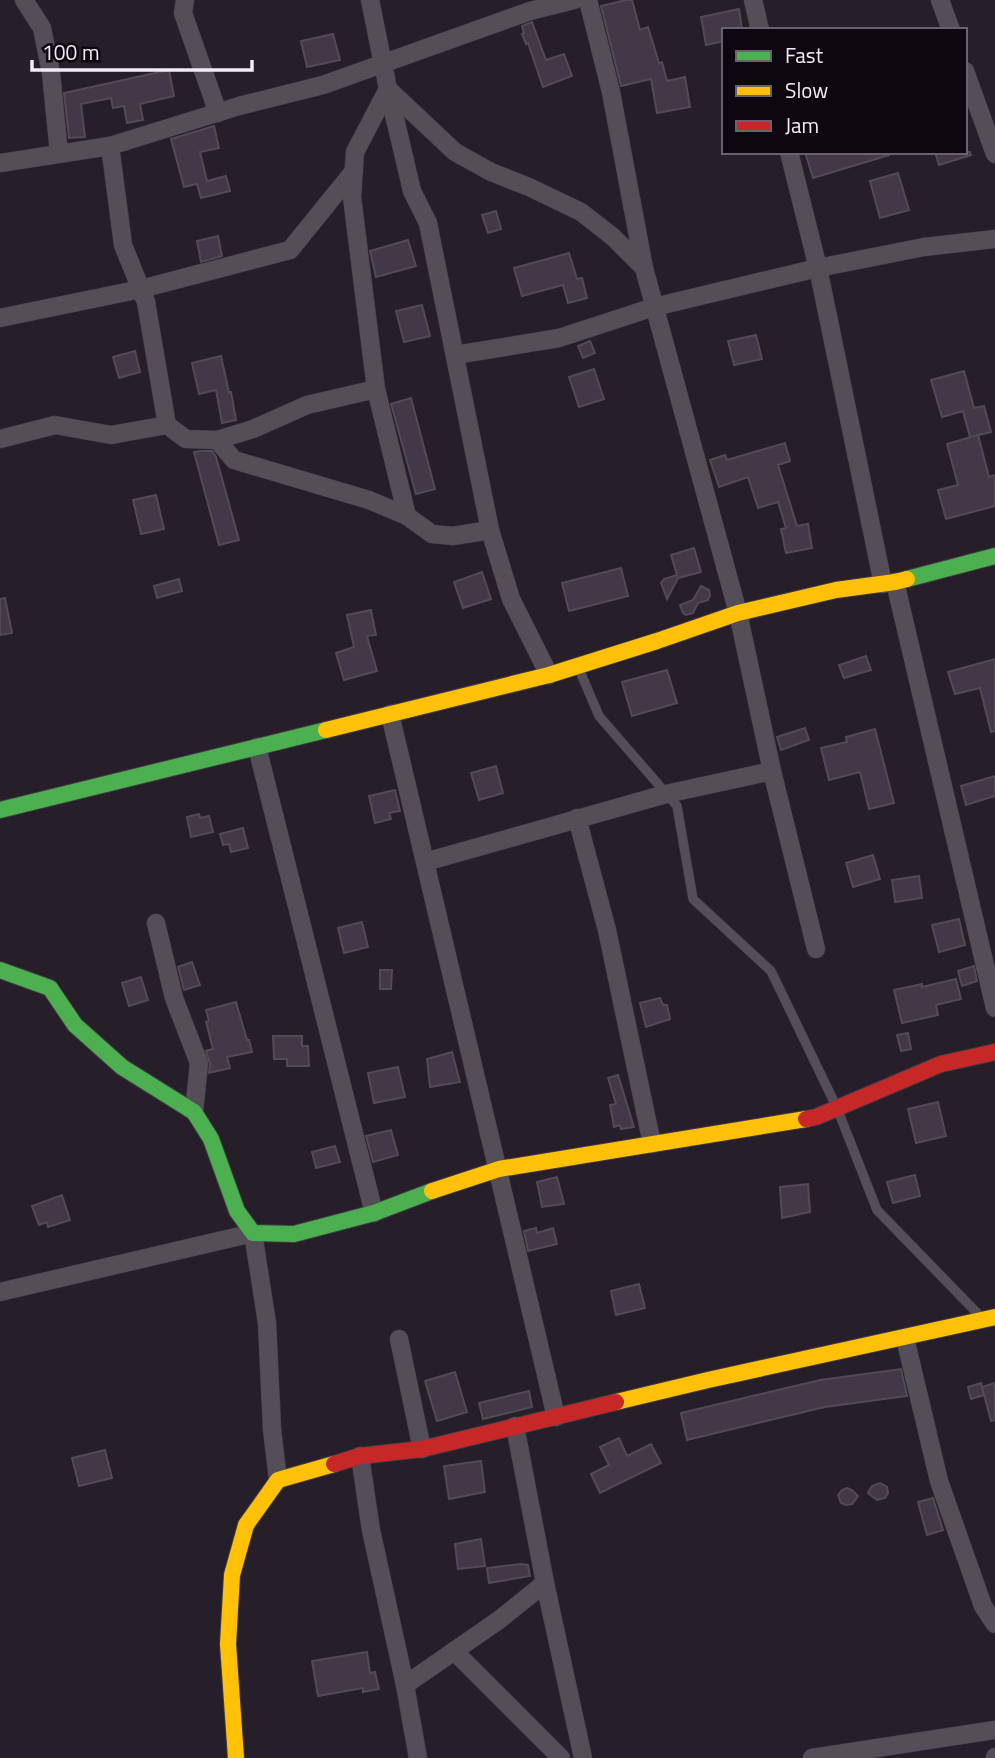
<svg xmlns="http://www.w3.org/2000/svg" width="995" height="1758" font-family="'Titillium Web',sans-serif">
<rect width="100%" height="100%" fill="#261e29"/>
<g fill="#433848" stroke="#514b54" stroke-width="2">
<path d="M626 0H632L640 30 648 27 659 63 662 62 667 81 685 77 690 107 657 113 651 79 621 86 601 6Z"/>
<path d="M739 9 742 30H724V41L706 45 701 17Z"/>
<path d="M532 22 546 60 564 54 572 76 543 87 528 43 526 44 522 34 524 33 522 26Z"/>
<path d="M333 34 340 60 307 67 301 41Z"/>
<path d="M169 70 174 96 140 104 143 120 127 123 124 106 113 108 111 98 81 104 85 137 69 138 64 93Z"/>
<path d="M214 126 219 148 200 152 207 181 226 176 230 191 201 198 197 184 184 187 171 139Z"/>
<path d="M805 152H888L889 155 813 178Z"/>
<path d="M935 152H970L971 155 939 165Z"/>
<path d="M898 173 909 210 880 218 870 181Z"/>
<path d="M496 211 501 229 488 233 482 215Z"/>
<path d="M218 236 222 256 201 262 197 241Z"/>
<path d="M408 240 416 266 376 277 370 251Z"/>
<path d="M569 253 577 279 582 278 587 298 568 303 563 285 522 296 514 268Z"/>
<path d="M422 305 430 336 404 342 396 311Z"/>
<path d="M756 335 762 359 734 365 728 341Z"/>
<path d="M590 341 595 353 583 358 578 346Z"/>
<path d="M135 351 140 372 119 378 113 357Z"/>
<path d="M221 356 229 392H231L236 420 222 423 216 390 199 394 192 363Z"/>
<path d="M594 369 604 399 579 407 569 377Z"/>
<path d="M964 371 974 408 984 406 991 432 970 437 963 411 942 417 931 380Z"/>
<path d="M411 398 435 489 416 494 391 404Z"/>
<path d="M978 435 989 477 995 475V506L946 519 938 490 958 485 947 444Z"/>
<path d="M785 443 790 461 778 465 797 526 808 524 812 548 786 553 781 529 786 528 778 502 758 508 748 477 719 487 710 460 725 455 727 460Z"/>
<path d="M201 451H212L216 457 239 540 219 545 194 452Z"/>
<path d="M156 495 164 529 141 534 133 500Z"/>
<path d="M694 548 701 572 678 578 667 599 661 583 664 579 677 575 671 555Z"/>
<path d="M621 568 628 596 569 611 562 583Z"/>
<path d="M482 572 491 599 463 608 454 582Z"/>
<path d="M179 579 182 591 157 598 154 586Z"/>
<path d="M701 586 709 590 710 595 708 600 698 603 693 613 686 615 683 613 680 605 693 600Z"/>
<path d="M5 598 12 633 0 635V599Z"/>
<path d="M371 610 376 635 367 636 377 671 344 680 336 653 354 647 347 615Z"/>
<path d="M866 656 871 670 844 678 839 665Z"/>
<path d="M995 659V731L991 732 980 688 955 694 948 672Z"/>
<path d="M667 670 677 703 632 716 622 682Z"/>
<path d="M805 728 809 740 781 750 777 737Z"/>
<path d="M875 729 894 803 869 809 860 772 829 780 821 748 847 742 846 737Z"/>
<path d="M496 766 503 793 479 800 471 773Z"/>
<path d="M995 776V796L966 805 961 786Z"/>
<path d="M395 790 400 811 389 813 391 819 375 823 369 796Z"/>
<path d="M199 814 200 818 209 816 213 832 191 837 187 817Z"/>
<path d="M243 828 248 848 231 852 229 844 223 845 220 834Z"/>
<path d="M873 855 880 879 853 887 846 863Z"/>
<path d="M919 876 922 898 895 902 892 880Z"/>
<path d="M959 919 965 945 939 952 932 925Z"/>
<path d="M362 922 368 947 344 953 338 928Z"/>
<path d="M192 962 200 985 184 990 178 967Z"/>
<path d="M974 966 977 981 962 986 958 971Z"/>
<path d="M380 970H392L391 989H380Z"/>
<path d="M141 977 148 1000 129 1006 122 983Z"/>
<path d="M956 979 961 999 936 1005 938 1015 902 1023 894 990 922 984V987Z"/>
<path d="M660 998 663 1005H667L670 1019 646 1027 640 1003Z"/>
<path d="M236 1002 247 1040H249L252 1052 227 1057 230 1068 209 1073 210 1064 206 1051 213 1049 206 1022 209 1021 206 1010Z"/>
<path d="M908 1033 911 1049 901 1051 897 1035Z"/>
<path d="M273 1036H302V1046H308L309 1066H287V1059H274Z"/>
<path d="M452 1052 460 1082 430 1087 427 1059Z"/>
<path d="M398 1067 405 1097 374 1103 368 1073Z"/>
<path d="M618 1075 634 1127 621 1129 620 1125 614 1127 610 1105 616 1104 608 1078Z"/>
<path d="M938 1102 946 1136 916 1143 908 1109Z"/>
<path d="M391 1130 398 1155 373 1162 366 1136Z"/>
<path d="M335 1146 340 1162 316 1168 312 1152Z"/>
<path d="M915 1175 920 1196 893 1203 887 1182Z"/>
<path d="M557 1177 564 1204 542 1207 537 1182Z"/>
<path d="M808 1184 810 1212 782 1218 780 1187Z"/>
<path d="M62 1195 70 1220 48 1227 47 1222 39 1225 32 1206Z"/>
<path d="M536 1228 537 1233 553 1228 557 1244 528 1251 524 1231Z"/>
<path d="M639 1284 645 1308 616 1315 611 1291Z"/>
<path d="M901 1369 907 1396 825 1407 687 1440 681 1413 820 1380Z"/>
<path d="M455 1372 467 1412 437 1421 425 1381Z"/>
<path d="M981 1383 984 1395 971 1399 968 1387Z"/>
<path d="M995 1383V1420L991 1421 982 1387Z"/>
<path d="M529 1391 532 1407 483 1419 479 1403Z"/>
<path d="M619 1438 627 1456 651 1444 661 1463 600 1493 591 1474 609 1465 600 1447Z"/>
<path d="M105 1450 112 1478 79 1486 72 1458Z"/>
<path d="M481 1461 485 1492 449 1499 444 1466Z"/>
<path d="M880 1483 887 1487 888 1493 885 1498 877 1500 868 1493 872 1486Z"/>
<path d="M847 1488 852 1490 858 1496 852 1504 846 1505 841 1503 838 1495 842 1490Z"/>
<path d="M933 1498 943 1530 927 1535 918 1502Z"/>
<path d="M481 1539 485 1566 458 1569 455 1544Z"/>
<path d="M521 1564 528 1565 530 1576 489 1583 487 1568Z"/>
<path d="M367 1652 370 1673 375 1672 379 1689 363 1692V1688L318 1696 312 1661Z"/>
</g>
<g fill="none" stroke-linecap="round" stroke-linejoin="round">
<defs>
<path id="lane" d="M579 669 599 716 677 806 693 899 771 971 837 1108 877 1210 980 1316"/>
<g id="street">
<path d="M24 0 42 28 51 73 59 153"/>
<path d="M185 0 183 13 218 113"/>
<path d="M370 0 388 89 412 191 428 223 490 530 511 599 549 675"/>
<path d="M588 0 611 92 644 268 738 613 772 771 816 949"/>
<path d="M753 0 760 30"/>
<path d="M940 0 951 30"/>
<path d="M965 71 995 154"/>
<path d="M110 146 123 245 146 302 167 425 186 439 217 440 234 460 369 500 407 516 432 534 453 536 490 530"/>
<path d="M789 152 818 268 883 584"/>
<path d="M0 163 110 146 239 106 323 85 530 11 574 0"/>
<path d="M0 318 141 289 290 250 354 171"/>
<path d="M455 355 559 338 654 307 818 268 924 247 995 239"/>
<path d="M0 439 55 425 111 435 167 425"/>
<path d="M217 440 253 429 307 405 376 389"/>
<path d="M407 516 376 389 352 197 355 152 388 89 455 152 491 172 529 187 581 212 613 237 644 268"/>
<path d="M895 582 995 1008"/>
<path d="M390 714 556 1417"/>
<path d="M257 747 374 1213"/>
<path d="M577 818 607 930 652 1144"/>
<path d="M425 862 666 794 772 771"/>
<path d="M156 923 174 998 199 1063 194 1112"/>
<path d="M0 1292 253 1233 267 1323 272 1429 278 1480"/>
<path d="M905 1338 939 1481 983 1606 995 1624"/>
<path d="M399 1339 422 1449"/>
<path d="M515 1426 545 1583 583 1758"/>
<path d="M360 1456 371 1530 405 1685 418 1758"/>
<path d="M454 1651 561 1758"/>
<path d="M405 1685 499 1620 545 1583"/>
<path d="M812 1758 995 1730"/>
<path d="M995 1758V1757"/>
</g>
<g id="fast">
<path d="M907 579 995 556"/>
<path d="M0 810 326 730"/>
<path d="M0 970 50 988 75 1025 122 1067 194 1112 211 1139 237 1211 253 1233 294 1234 374 1213 432 1191"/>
</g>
<g id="slow">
<path d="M326 730 549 675 657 641 738 613 836 590 895 582 907 579"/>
<path d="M432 1191 499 1169 806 1119"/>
<path d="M616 1402 708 1380 995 1317"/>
<path d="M236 1758 228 1644 232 1575 246 1525 278 1480 334 1464"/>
</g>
<g id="jam">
<path d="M806 1119 816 1117 941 1064 995 1052"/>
<path d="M334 1464 360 1456 422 1449 616 1402"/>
</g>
</defs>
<use href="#lane" stroke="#403a43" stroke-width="10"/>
<use href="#street" stroke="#403a43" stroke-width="19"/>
<use href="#fast" stroke="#403a43" stroke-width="18"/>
<use href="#slow" stroke="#403a43" stroke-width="18"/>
<use href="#jam" stroke="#403a43" stroke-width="18"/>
<use href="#lane" stroke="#544e57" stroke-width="9"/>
<use href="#street" stroke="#544e57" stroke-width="18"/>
<use href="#fast" stroke="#4caf50" stroke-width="16"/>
<use href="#slow" stroke="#ffc107" stroke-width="16"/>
<use href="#jam" stroke="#c62828" stroke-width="16"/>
</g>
<rect x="722" y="28" width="245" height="126" fill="#0d070f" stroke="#69626c" stroke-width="2"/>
<rect x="736" y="51" width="35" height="10" fill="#4caf50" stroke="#69626c" stroke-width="2"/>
<text x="785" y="63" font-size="21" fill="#f4ebf8">Fast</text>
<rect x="736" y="86" width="35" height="10" fill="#ffc107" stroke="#69626c" stroke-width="2"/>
<text x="785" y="98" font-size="21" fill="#f4ebf8">Slow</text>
<rect x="736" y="121" width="35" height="10" fill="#c62828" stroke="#69626c" stroke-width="2"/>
<text x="785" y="133" font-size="21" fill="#f4ebf8">Jam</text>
<path d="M32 60v10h220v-10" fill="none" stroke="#f4ebf8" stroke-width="3.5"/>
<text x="42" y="60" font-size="21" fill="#f4ebf8" stroke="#0d070f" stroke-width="5" paint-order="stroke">100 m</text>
</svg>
